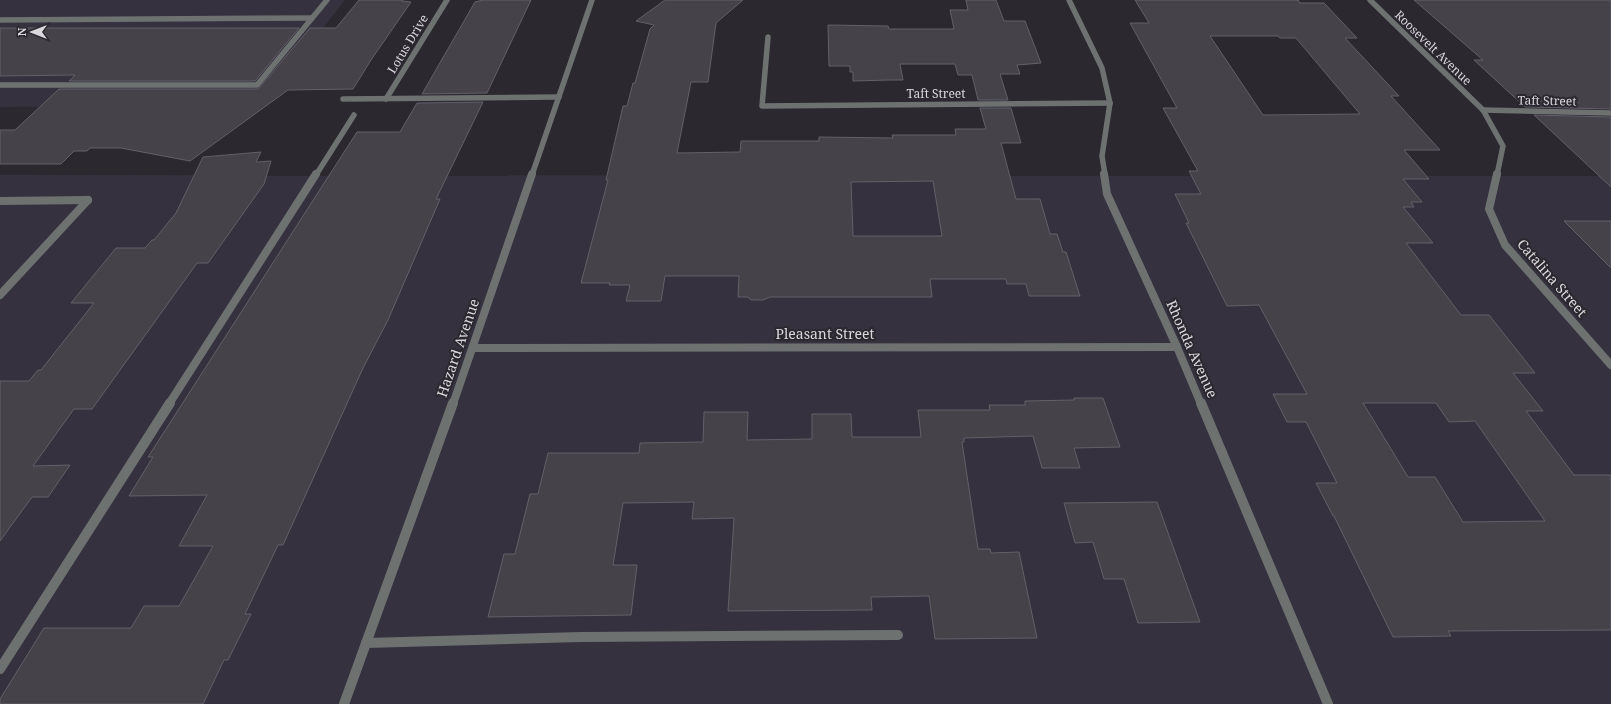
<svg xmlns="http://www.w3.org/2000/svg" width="1611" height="704" font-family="'Noto Serif',serif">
<rect width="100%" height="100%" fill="#2b2830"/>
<g fill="#35313e">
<path d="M0 0H345L261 106 0 107Z"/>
<path d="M0 175 1611 176V704H0Z"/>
</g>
<g fill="#45424a" stroke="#636069" fill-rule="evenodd">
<path d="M359 0H403L402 1 411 2 371 60 353 89 288 90 190 161 121 148H90L87 151H74L61 164H0V130H15L59 89H258L310 28H336Z"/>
<path d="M483 0H531L487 93 422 94 475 2Z"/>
<path d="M665 0H743L716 23 708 82H691L677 153 740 152 741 141H819V137L893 138 892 135H956L955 129H986L980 108H1011L1021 143H1001L1016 199H1040L1050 234H1057L1063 252H1066L1080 296H1029L1026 284H1007L1006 279H930L932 297H770L763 300H751L748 297H738L739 276H665L661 301H626L630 285H609L610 283H581L608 180H606L623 106H627L633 83H635L650 29 654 25 636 21ZM933 181 942 236H853L851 182Z"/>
<path d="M966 0H996L1004 21H1025L1041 63 1017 65 1020 74H1000L1008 100H978L972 75H958L955 64H900L903 80H890L853 81V72H850V66H829L828 25 888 26 889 29H954L950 10H968Z"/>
<path d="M1135 0H1298L1300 3H1324L1357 38H1345L1399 96H1391L1440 150H1404L1429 179H1403L1422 202H1411L1414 207H1403L1433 243H1406L1461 315H1489L1535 373H1513L1543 411H1526L1574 475H1611V630L1448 631 1451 636 1393 637 1334 516H1333L1316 483H1337L1306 422H1287L1273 394H1307L1259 305 1227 306 1186 223H1189L1175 194H1201L1189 171H1198L1163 108H1177L1130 23H1149ZM1210 36H1278L1280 38H1296L1360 114 1263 115ZM1363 403H1436L1449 422 1475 421 1545 521 1463 522 1435 477H1408Z"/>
<path d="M1414 0H1611V109L1525 107 1474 60H1483Z"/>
<path d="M0 28H299L255 81H69L75 75 0 76Z"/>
<path d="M483 102 436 199H440L388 320 363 368 283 545H278L245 614H251L228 660H224L203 704H0V699L44 628H131L144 606H179L213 546H179L207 495 129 496 153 457H148L357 132H400L417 103Z"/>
<path d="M1534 115 1611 117V187Z"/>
<path d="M261 152 256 162 271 161 264 184 208 263H197L92 409H74L33 466 70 465 48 497H32L0 541V381H29L38 370H41L94 303H71L116 248H145L152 240H154L176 213 203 157Z"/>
<path d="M1564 221H1611V268Z"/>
<path d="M1074 398H1103L1120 447 1074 448 1080 468H1042L1033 436 964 438V442H962L978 549H990L991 553 1019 552 1037 638 935 639 929 596 871 597 872 610 728 611 734 518 692 519 694 502 623 503 613 565H637L631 615 488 617 504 554H515L530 494H538L548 453H639L640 443 703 442 704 412H748L747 440 812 439V414H851L852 437H921L918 410H990L989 405H1025V401L1074 400Z"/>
<path d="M1157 502 1200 622 1138 623 1124 579H1104L1093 542 1075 543 1064 503Z"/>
</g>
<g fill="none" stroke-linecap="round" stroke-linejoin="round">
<g stroke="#6d7271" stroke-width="5.5">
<path d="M0 20 312 18"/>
<path d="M0 85H257L327 0"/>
<path d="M343 99 559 97"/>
<path d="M316 175 354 115"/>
</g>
<path stroke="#6d7271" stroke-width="8" d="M169 404 316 174"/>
<g stroke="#6d7271" stroke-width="10">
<path d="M366 643 581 637 898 635"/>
<path d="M0 669 170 403"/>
</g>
<g stroke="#6d7271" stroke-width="5.5">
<path d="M1069 0 1102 68 1110 103 1102 156 1105 175"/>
<path d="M1370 0 1483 110 1503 146 1497 175"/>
<path d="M768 37 762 106 1110 103"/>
<path d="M386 99 447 0"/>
<path d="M1483 110 1611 113"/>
</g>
<g stroke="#6d7271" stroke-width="8">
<path d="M1104 174 1107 194 1177 347 1201 404"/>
<path d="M1497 174 1489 209 1505 245 1611 365"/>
<path d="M0 201 88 200"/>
<path d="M0 295 88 200"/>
<path d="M473 348 1177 347"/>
</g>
<path stroke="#6d7271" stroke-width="10" d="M1201 403 1328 704"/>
<path stroke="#6d7271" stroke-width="5.5" d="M532 175 592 0"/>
<path stroke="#6d7271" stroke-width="8" d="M453 404 532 174"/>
<path stroke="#6d7271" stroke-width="10" d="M344 704 453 403"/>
</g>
<g text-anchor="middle" stroke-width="4" stroke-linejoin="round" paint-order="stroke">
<g font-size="12" fill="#d9d8dd" stroke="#2b2830">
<text transform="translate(408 44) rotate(-59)" y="4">Lotus Drive</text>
<text transform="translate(1433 48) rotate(44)" y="4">Roosevelt Avenue</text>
<text x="936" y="98">Taft Street</text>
<text transform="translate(1547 101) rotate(1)" y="4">Taft Street</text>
</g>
<g font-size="14" fill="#d9d8dd" stroke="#2b2830">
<text transform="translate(1552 278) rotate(49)" y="5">Catalina Street</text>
<text x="825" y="339">Pleasant Street</text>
<text transform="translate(458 348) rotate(-71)" y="5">Hazard Avenue</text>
<text transform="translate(1192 349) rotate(66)" y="5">Rhonda Avenue</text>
</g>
</g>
<g transform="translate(32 32) rotate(270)" stroke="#2b2830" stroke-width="3" paint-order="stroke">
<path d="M0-3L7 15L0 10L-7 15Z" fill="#d9d8dd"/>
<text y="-6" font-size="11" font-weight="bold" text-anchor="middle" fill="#d9d8dd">N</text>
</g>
</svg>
